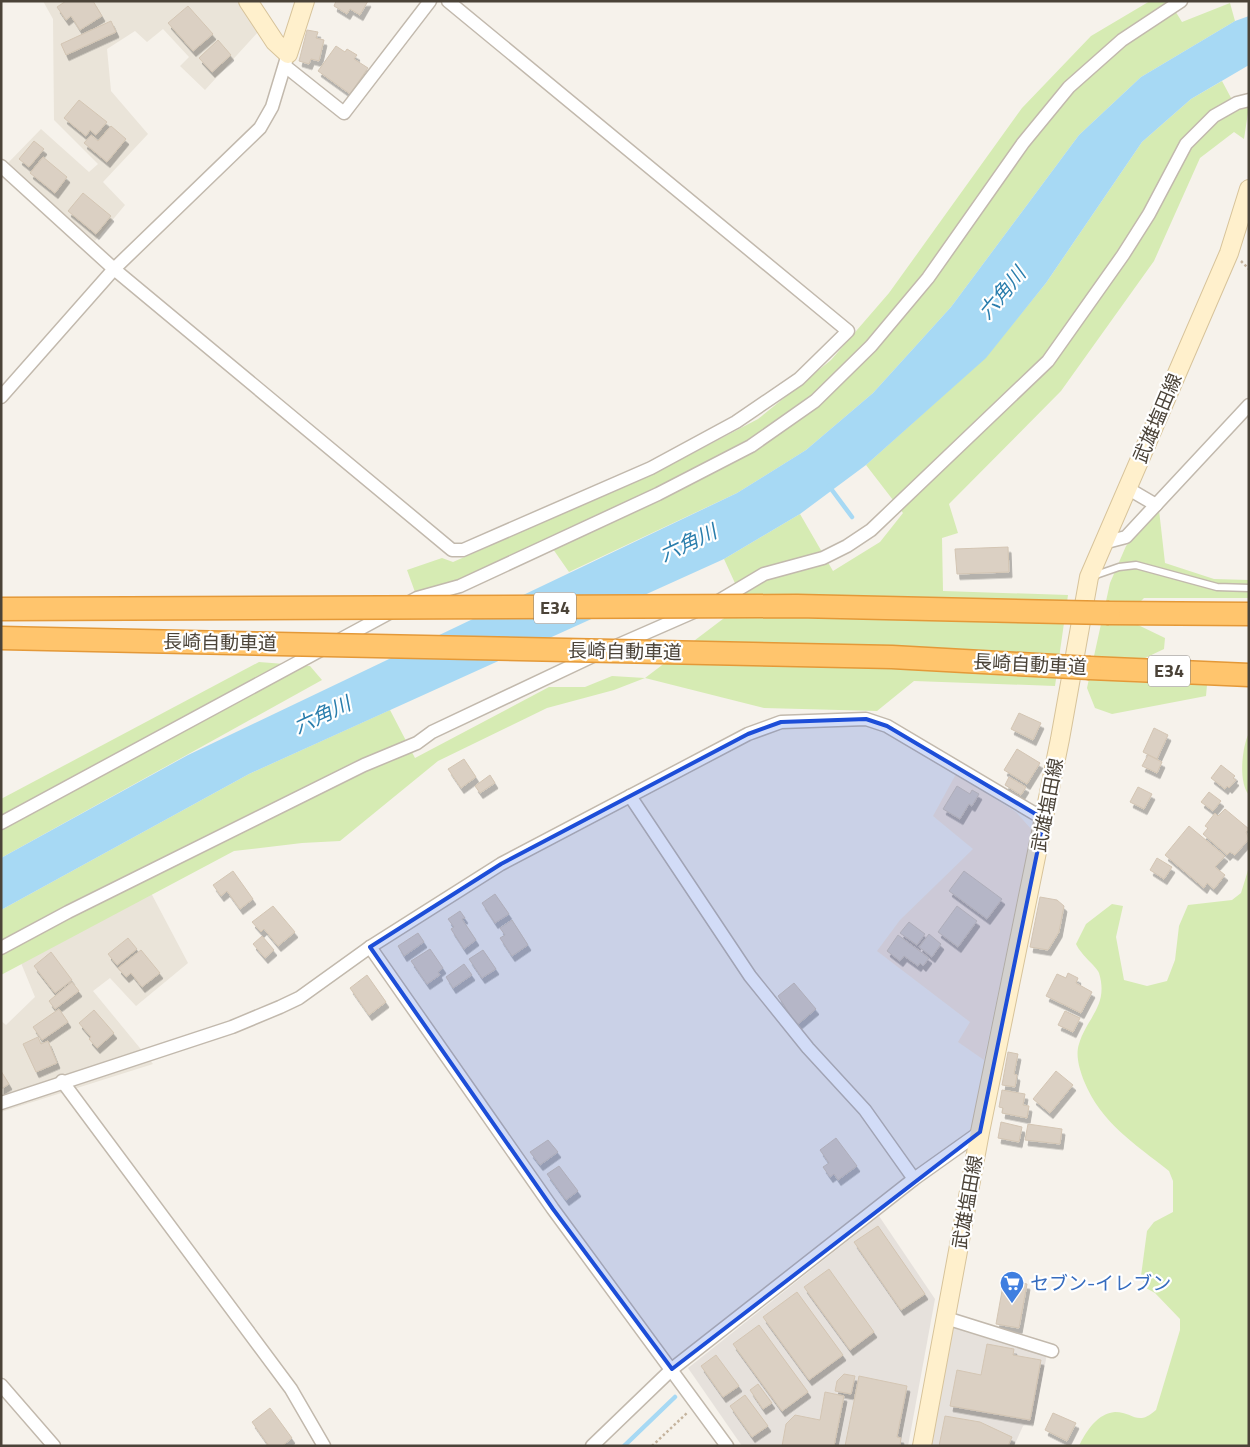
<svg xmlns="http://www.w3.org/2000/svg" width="1250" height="1447" font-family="'Titillium Web','Noto Sans JP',sans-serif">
<defs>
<filter id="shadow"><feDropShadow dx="3" dy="5.5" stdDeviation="0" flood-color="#0004"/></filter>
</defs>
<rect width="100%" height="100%" fill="#f6f2eb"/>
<g fill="#eae4d9">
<path d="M43 1H239L258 32 205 90 180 66 189 57 163 29 147 42 135 31 107 49 111 91 148 134 103 182 125 205 95 241 7 164 41 129 89 172 98 164 54 120 53 19Z"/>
<path d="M151 893 188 963 136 1006 110 978 93 991 153 1064 1 1112V1021L6 1025 35 997 21 963Z"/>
</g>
<path fill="#f8e8d7" d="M956 774 1016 812 1032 830 984 1060 958 1042 970 1022 877 951 900 920 973 849 933 816Z"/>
<g fill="#e6e1dc">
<path d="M879 1216 935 1299 908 1446H742L688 1368Z"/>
<path d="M953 1324 1047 1354 1034 1423 1023 1426 1014 1446H930Z"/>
</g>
<g fill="#d6ebb3">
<path d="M1150 1H1169L1182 22 1230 3 1235 21 1141 77 1079 135 951 307 873 393 806 450 737 493 569 572 546 539 458 582 415 592 407 570 442 558 453 562 655 473 758 419 831 360 889 293 1022 108 1091 36Z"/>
<path d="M1222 81 1237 109 1249 106 1244 139 1234 132 1200 158 1154 261 1061 391 949 504 958 533 942 538 943 591 1068 595 1055 686 914 681 877 711 764 708 645 678 614 690 547 708 438 761 340 841 302 843 234 851 1 975V910L249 774 390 710 415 758 549 687H585L612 676 645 678 744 603 724 559 800 514 833 571 880 542 903 513 866 465 986 357 1046 283 1142 142 1191 99Z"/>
<path d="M1159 510 1165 563 1214 579 1249 580V598H1144L1133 609 1136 624 1165 638 1164 649 1124 668 1127 682 1207 685 1206 696 1112 714 1095 708 1087 688 1110 583 1126 546Z"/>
<path d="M259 662 310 666 322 680 1 858V799Z"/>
<path d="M1249 733V795C1238 783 1242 746 1249 733Z"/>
<path d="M1249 867V1446H1079C1086 1431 1098 1413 1115 1412 1134 1412 1137 1427 1156 1410L1180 1330V1319L1155 1293 1146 1288 1141 1276 1147 1231 1154 1222 1173 1212V1181L1169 1171C1134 1143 1101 1123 1084 1081 1080 1070 1075 1056 1079 1044 1087 1017 1109 1006 1099 973 1097 967 1081 955 1076 944L1086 924 1112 904 1123 906 1116 937 1124 980 1147 986 1167 981 1175 960 1179 926 1188 905 1232 900 1241 893Z"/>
</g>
<path fill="#a7d9f4" d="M1249 16V65L1191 99 1142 142 1046 283 986 358 866 465 800 514 724 559 249 774 1 910V858L188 755 737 493 806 450 873 393 951 307 1079 135 1141 77 1235 21Z"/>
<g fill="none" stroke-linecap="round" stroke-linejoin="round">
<g stroke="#a7d9f4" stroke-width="4.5">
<path d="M829 486 852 517"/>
<path d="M624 1446 675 1397"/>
</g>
</g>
<g fill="#dbd0c3" stroke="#d3c5b3" filter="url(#shadow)">
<path d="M66 1H93L102 16 80 30 71 16 66 20 57 7Z"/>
<path d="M368 1 360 15 350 9 347 14 334 6 336 1Z"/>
<path d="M188 6 213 34 193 51 168 23Z"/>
<path d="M111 21 116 32 66 55 61 44Z"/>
<path d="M307 30 318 32 316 38 324 40 319 61 311 59 309 64 299 61Z"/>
<path d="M218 40 231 55 212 72 199 58Z"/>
<path d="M336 46 345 52 347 49 357 55 354 59 368 68 350 94 318 71Z"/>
<path d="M79 100 107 122 96 135 90 130 86 136 64 118Z"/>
<path d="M111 126 126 139 107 162 84 143 91 135 98 141Z"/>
<path d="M34 141 44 149 29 167 19 159Z"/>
<path d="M43 157 67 177 55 193 30 173Z"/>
<path d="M83 193 111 216 96 234 68 211Z"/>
<path d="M1008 547 1009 572 957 574 955 549Z"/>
<path d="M1019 713 1041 723 1033 740 1011 729Z"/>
<path d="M1154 728 1168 735 1157 759 1143 752Z"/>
<path d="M1017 749 1040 763 1027 784 1004 770Z"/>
<path d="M1148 755 1162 762 1157 773 1142 766Z"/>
<path d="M464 759 476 777 461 788 448 769Z"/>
<path d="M1221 765 1235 776 1233 778 1236 780 1229 788 1227 786 1225 789 1211 778Z"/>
<path d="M490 775 495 783 480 793 475 786Z"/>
<path d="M1009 777 1026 787 1021 795 1005 785Z"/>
<path d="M957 786 970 794 972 790 979 794 972 806 969 804 960 819 943 809Z"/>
<path d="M1138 787 1152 794 1144 809 1130 802Z"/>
<path d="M1209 792 1221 801 1213 811 1201 802Z"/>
<path d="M1225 809 1249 829 1246 832 1249 839 1235 855 1230 852 1227 855 1203 834 1208 828 1205 826 1215 813 1218 816Z"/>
<path d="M1189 826 1225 856 1215 867 1225 875 1214 889 1207 883 1204 888 1165 855Z"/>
<path d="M1157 858 1172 867 1164 879 1150 870Z"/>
<path d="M233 871 253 899 240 909 227 891 221 896 213 885Z"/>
<path d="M964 871 1002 899 987 919 949 891Z"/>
<path d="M495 894 509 914 495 923 482 903Z"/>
<path d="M1040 897 1057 900 1064 906 1059 932 1048 950 1030 947Z"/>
<path d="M273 906 295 932 278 946 264 929 261 932 252 922Z"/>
<path d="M957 906 977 921 958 947 938 932Z"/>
<path d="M460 911 465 918 462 919 476 940 464 949 451 929 454 927 448 919Z"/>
<path d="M512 920 528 945 512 956 500 938 505 935 500 928Z"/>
<path d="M909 922 925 934 917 945 900 933Z"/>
<path d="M418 933 424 942 404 956 398 946Z"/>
<path d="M929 934 941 944 932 957 919 947Z"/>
<path d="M898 935 929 958 923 966 920 963 918 966 904 956 900 961 887 951Z"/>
<path d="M262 936 274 950 265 958 253 944Z"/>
<path d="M128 938 137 949 117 965 108 954Z"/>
<path d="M430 949 443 968 438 972 440 975 427 984 411 961Z"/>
<path d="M141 950 160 973 142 987 131 973 126 977 118 968Z"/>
<path d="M483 950 496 969 482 978 469 959Z"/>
<path d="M51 952 72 980 55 993 34 966Z"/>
<path d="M464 964 472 975 453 988 446 977Z"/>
<path d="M1068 973 1078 978 1076 983 1092 992 1081 1013 1046 996 1057 974 1066 978Z"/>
<path d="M367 975 386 1002 369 1015 350 988Z"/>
<path d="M72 982 79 991 55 1009 49 1001Z"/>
<path d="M794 983 816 1009 797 1025 778 996Z"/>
<path d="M59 1009 68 1022 42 1040 33 1027Z"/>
<path d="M94 1010 114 1033 97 1048 89 1039 91 1037 79 1023Z"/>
<path d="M1065 1011 1080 1018 1073 1032 1058 1025Z"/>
<path d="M38 1037 41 1044 48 1041 57 1063 36 1072 23 1044Z"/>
<path d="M1008 1052 1018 1054 1014 1074 1017 1075 1015 1087 1002 1085Z"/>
<path d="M1 1071 9 1084 1 1089Z"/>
<path d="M1056 1071 1073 1085 1050 1113 1033 1099Z"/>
<path d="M1002 1090 1025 1094 1023 1105 1029 1106 1027 1118 1002 1113 1003 1108 999 1107Z"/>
<path d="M1001 1122 1022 1127 1019 1142 998 1138Z"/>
<path d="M1028 1124 1062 1129 1060 1144 1025 1140Z"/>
<path d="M836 1138 857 1166 838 1180 834 1174 830 1177 823 1167 829 1163 820 1150Z"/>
<path d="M548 1140 558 1152 540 1165 530 1152Z"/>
<path d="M559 1166 578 1191 566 1200 547 1174Z"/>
<path d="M878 1226 925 1294 901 1310 854 1242Z"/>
<path d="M829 1269 874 1332 850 1350 804 1287Z"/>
<path d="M1004 1280 1027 1284 1019 1328 996 1324Z"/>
<path d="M797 1292 843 1355 809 1380 763 1317Z"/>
<path d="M759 1325 808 1392 782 1411 733 1344Z"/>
<path d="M987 1344 1014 1349 1013 1355 1041 1360 1030 1420 950 1406 957 1370 981 1375Z"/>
<path d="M716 1355 739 1386 723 1397 701 1366Z"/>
<path d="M844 1374 855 1376 851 1394 835 1391 837 1381Z"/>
<path d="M859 1376 907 1386 897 1437 901 1438 900 1446H845Z"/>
<path d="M758 1384 772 1403 763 1409 750 1390Z"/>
<path d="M825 1392 844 1396 834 1446H782L786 1424 795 1415 820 1420Z"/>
<path d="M745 1395 768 1426 752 1437 730 1406Z"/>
<path d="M270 1408 292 1438 282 1446H269L252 1422Z"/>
<path d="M1053 1413 1076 1423 1067 1441 1045 1430Z"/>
<path d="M945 1416 980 1422 1012 1437 1008 1446H939Z"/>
</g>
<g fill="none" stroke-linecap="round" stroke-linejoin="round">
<defs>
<path id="lane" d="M1093 576 1119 567 1136 565 1217 587 1249 588"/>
<g id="street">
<path d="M285 66 344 113 430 1"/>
<path d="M1 166 114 269 452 550H463L651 468 736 422 799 379 848 331 448 1"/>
<path d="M1 397 114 269 260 128 272 107 288 54"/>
<path d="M1127 488 1156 505"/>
<path d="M1103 543 1126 537 1249 405"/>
<path d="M717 602 764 574 823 558 847 546 871 530 1048 361 1123 255 1149 214 1186 144 1214 116 1237 103 1249 100"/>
<path d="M616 646 696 611"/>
<path d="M630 796 750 976 808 1048 865 1110 914 1179"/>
<path d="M1 823 417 598 460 586 658 494 751 446 815 401 871 346 928 278 1023 143 1069 87 1122 40 1181 1"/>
<path d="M370 947 553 1209 727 1446"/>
<path d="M1 948 68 912 364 765 417 743 432 732 595 655"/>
<path d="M62 1081 291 1389 324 1446"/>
<path d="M1 1103 232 1027 280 1007 299 998 370 947 501 864 748 734 781 722 866 719 887 726 1044 819"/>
<path d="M946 1318 1052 1351"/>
<path d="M1 1385 54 1446"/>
<path d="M592 1446 672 1369 914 1179 980 1132"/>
</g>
<g id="secondary">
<path d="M248 1 275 42 288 54 305 1"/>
<path d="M922 1446 980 1132 1060 739 1089 577 1229 253 1249 189"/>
</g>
<g id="highway">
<path d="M1109 613 1249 614"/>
<path d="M1090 668 1249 675"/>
</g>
</defs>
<use href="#lane" stroke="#c2b9ad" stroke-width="9"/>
<use href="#street" stroke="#c2b9ad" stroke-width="15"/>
<use href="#secondary" stroke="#d7c39a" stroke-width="20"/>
<use href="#highway" stroke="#e49938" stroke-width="25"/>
<g stroke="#c5b49e" stroke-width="2.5" stroke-dasharray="2.5 2.5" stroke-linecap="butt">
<path d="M1241 261 1249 269"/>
<path d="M652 1446 687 1413"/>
</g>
<use href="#lane" stroke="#fff" stroke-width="6"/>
<use href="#street" stroke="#fff" stroke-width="12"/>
<use href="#secondary" stroke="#fff0cc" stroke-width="18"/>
<use href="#highway" stroke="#ffc56d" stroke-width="22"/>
<defs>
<g id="highway-bridge">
<path d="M1 609 797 606 1109 613"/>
<path d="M1 638 892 657 1090 668"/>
</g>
</defs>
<use href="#highway-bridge" stroke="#e49938" stroke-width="25" stroke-linecap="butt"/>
<use href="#highway-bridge" stroke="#ffc56d" stroke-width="22"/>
</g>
<path fill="#1d4ed8" fill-opacity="0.2" stroke="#1d4ed8" stroke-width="4" stroke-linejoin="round" d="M866 719 887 726 1044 819 980 1132 672 1369 553 1209 370 947 501 864 748 734 781 722Z"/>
<defs>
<symbol id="supermarket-pin" viewBox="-11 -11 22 30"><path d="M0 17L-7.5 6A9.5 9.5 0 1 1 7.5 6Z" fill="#3f7fe0" stroke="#fff"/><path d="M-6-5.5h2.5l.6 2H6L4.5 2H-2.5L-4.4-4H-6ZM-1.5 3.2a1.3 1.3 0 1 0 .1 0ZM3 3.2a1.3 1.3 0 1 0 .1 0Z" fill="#fff"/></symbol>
</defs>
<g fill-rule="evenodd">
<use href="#supermarket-pin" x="998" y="1269" width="28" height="38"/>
</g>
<g text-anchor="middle" stroke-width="4.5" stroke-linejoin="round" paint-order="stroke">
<g fill="#fff" stroke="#817b74" stroke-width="1">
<rect x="534" y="592.5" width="42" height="31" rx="4"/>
<rect x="1148" y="655.5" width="42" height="31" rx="4"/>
</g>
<g font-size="18" font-weight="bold" fill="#4b4338">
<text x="555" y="614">E34</text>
<text x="1169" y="677">E34</text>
</g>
<g font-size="19" fill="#4b4338" stroke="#fff">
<text transform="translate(1157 418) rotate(-67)" y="7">武雄塩田線</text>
<text transform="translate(220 642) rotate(1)" y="7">長崎自動車道</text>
<text transform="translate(625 651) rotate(1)" y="7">長崎自動車道</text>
<text transform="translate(1030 664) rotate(3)" y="7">長崎自動車道</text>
<text transform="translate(1047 805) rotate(-79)" y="7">武雄塩田線</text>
<text transform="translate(967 1202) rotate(-80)" y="7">武雄塩田線</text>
</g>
<g font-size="19" fill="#366cbe" stroke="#fff" text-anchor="start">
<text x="1030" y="1290">セブン-イレブン</text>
</g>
<g font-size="20" font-style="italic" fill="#297dac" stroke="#fff">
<text transform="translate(1002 293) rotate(-50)" y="7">六角川</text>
<text transform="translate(688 543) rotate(-25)" y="7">六角川</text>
<text transform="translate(322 715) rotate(-25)" y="7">六角川</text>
</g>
</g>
<rect width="1250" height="1447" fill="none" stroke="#4b4338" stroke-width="5"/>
</svg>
